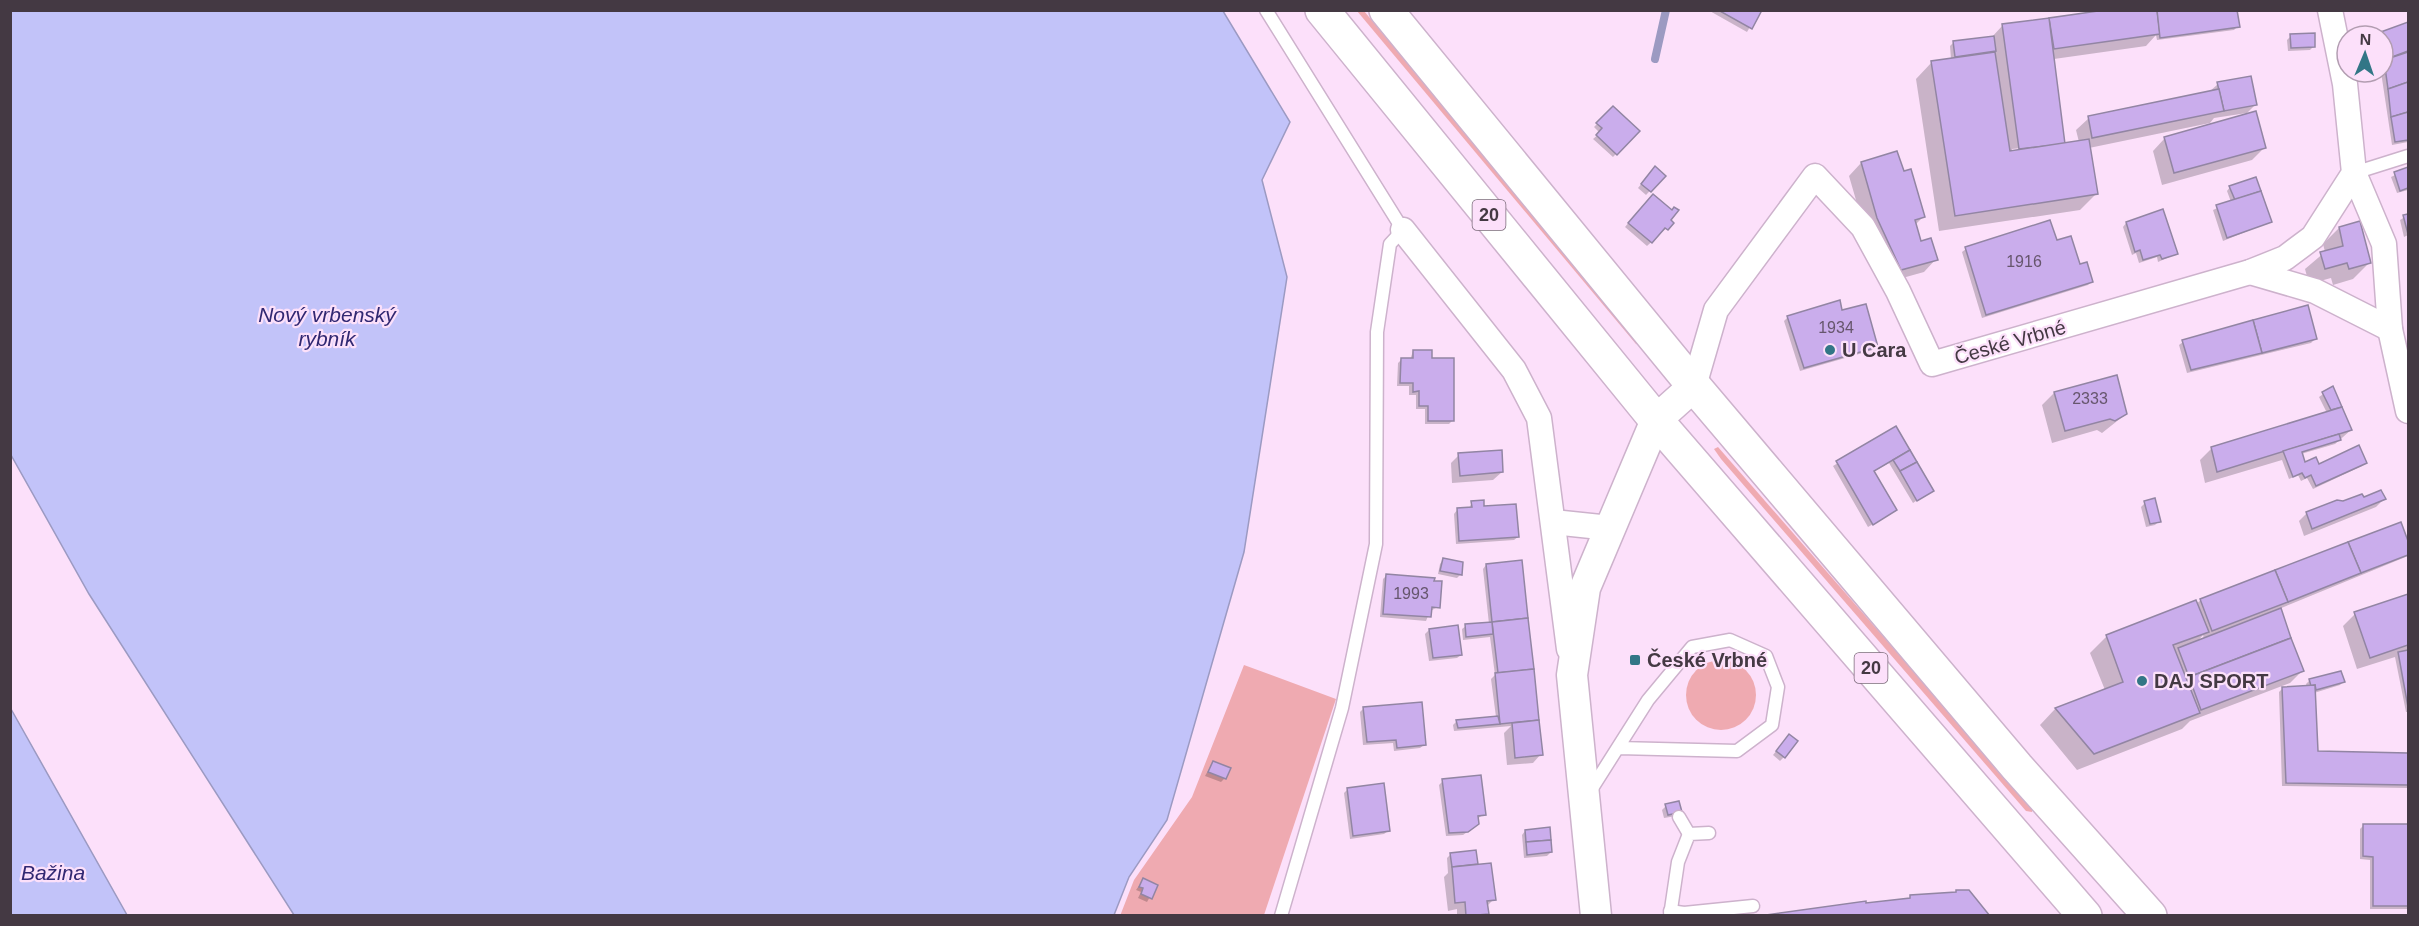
<svg xmlns="http://www.w3.org/2000/svg" width="2419" height="926" font-family="Arial,sans-serif">
<rect width="100%" height="100%" fill="#fce0fa"/>
<g fill="#efaab1">
<path d="M1357 11H1364L1646 346 1636 344Z"/>
<path d="M1718 447 2032 807V812L2026 811 1721 459 1714 449Z"/>
<circle cx="1721" cy="695" r="35"/>
<path d="M1244 665 1336 699 1264 915 1120 916 1134 880 1192 797Z"/>
</g>
<g fill="#c2c3f9" stroke="#9c9ac2" stroke-width="1.5">
<path d="M10 11H1223L1290 122 1262 180 1287 277 1244 552 1167 820 1129 877 1114 915H294L89 594 11 455Z"/>
<path d="M11 709 127 915H11Z"/>
</g>
<g fill="#0003" fill-rule="evenodd">
<path d="M1708 10H1760L1747 32Z"/>
<path d="M2114 10 2238 26 2234 30 2157 40 2156 35 2146 46 2054 59 2064 144 2079 142 2076 130 2089 118 2209 92 2218 84 2256 104 2247 113 2214 118 2210 123 2089 148 2096 194 2080 210 1939 231 1916 79 1932 62 1951 59 1950 46 1954 42 1991 38 2003 25ZM2038 146 2039 148 2012 152V149Z"/>
<path d="M2408 24V142L2392 145 2381 72 2383 36H2377Z"/>
<path d="M2291 36 2314 46 2310 50 2288 51 2287 40Z"/>
<path d="M1613 108 1638 131 1613 157 1593 139 1600 133 1594 127Z"/>
<path d="M2165 138 2265 147 2252 160 2162 185 2153 151Z"/>
<path d="M1861 163 1903 173 1923 217 1915 225 1920 243 1936 259 1924 272 1888 282 1865 231 1849 176Z"/>
<path d="M2408 169V190L2397 193 2391 177Z"/>
<path d="M1651 172 1664 176 1646 195 1638 188Z"/>
<path d="M2230 187 2270 222 2223 241 2213 210 2231 202 2227 191Z"/>
<path d="M1649 199 1672 223 1647 246 1625 227Z"/>
<path d="M2408 215V235L2404 237 2400 220Z"/>
<path d="M2126 223 2176 254 2158 262 2157 257 2139 263 2136 253 2132 255 2123 227Z"/>
<path d="M2339 228 2369 263 2353 279 2333 285 2331 278 2309 284 2305 269 2325 252 2323 244Z"/>
<path d="M2056 242 2092 281 2088 285 1982 318 1962 252 1966 249Z"/>
<path d="M1841 312 1877 346 1873 350 1800 371 1784 321 1788 317Z"/>
<path d="M2315 339 2311 343 2187 373 2179 345 2183 342Z"/>
<path d="M1413 351 1431 360 1453 420 1449 424H1425V409H1416V395H1409V386H1397L1398 363 1401 360H1410Z"/>
<path d="M2332 388 2351 430 2335 444 2301 454 2305 464 2318 466 2365 462 2362 466 2313 489 2307 478 2301 481 2298 475 2289 479 2282 460 2205 483 2200 460 2212 448 2327 413 2319 397Z"/>
<path d="M2054 393 2126 414 2102 433 2097 430 2052 443 2042 405Z"/>
<path d="M1896 428 1932 490 1913 503 1889 463 1873 472 1892 513 1868 527 1833 466Z"/>
<path d="M1459 455 1502 472 1493 480 1452 483 1451 463Z"/>
<path d="M2384 499 2376 507 2304 536 2299 521 2307 513 2343 503Z"/>
<path d="M1472 503 1483 508 1518 537 1514 540 1456 544 1454 514 1457 510 1468 509Z"/>
<path d="M2145 503 2159 521 2155 525 2146 527 2141 507Z"/>
<path d="M2400 524 2408 545V556L2279 609 2302 671 2290 683 2190 721 2182 729 2077 770 2040 725 2055 709 2105 690 2090 653 2106 637 2195 602 2196 604 2201 600ZM2203 635 2204 639 2196 643Z"/>
<path d="M1443 560 1461 574 1457 578 1438 574 1440 564Z"/>
<path d="M1520 562 1541 754 1533 763 1507 765 1504 733 1511 726 1454 731 1453 725 1457 721 1496 717 1491 679 1495 675 1490 637 1463 640 1462 629 1466 626 1489 624 1483 569 1486 565Z"/>
<path d="M1387 575 1438 607 1430 611 1426 621 1380 617 1383 579Z"/>
<path d="M2408 596V712H2406L2395 657 2357 669 2343 626 2355 614Z"/>
<path d="M1429 630 1461 655 1457 658 1429 661 1425 634Z"/>
<path d="M2310 680 2344 681 2340 685 2314 693 2317 753 2408 755V788L2282 786 2279 692 2283 688 2307 687 2306 684Z"/>
<path d="M1364 708 1424 745 1420 748 1394 751 1393 743 1363 745 1360 712Z"/>
<path d="M1785 740 1784 757 1780 761 1773 755Z"/>
<path d="M1213 762 1225 778 1221 782 1205 776Z"/>
<path d="M1443 781 1484 814 1477 819 1473 828 1463 835 1446 836 1439 785Z"/>
<path d="M1348 789 1388 831 1384 834 1350 839 1344 793Z"/>
<path d="M1666 806 1676 816 1664 818 1662 810Z"/>
<path d="M2364 825 2408 826 2407 909H2370V860L2360 859V829Z"/>
<path d="M1525 831 1551 852 1547 856 1524 858 1522 835Z"/>
<path d="M1475 851 1477 866 1494 899 1486 907 1485 916H1457V909L1448 911 1444 877 1448 873 1447 858 1451 854Z"/>
<path d="M1143 880 1156 886 1147 902 1138 898 1141 892 1136 890Z"/>
</g>
<g fill="none" stroke-linecap="round" stroke-linejoin="round">
<path stroke="#9c9ac2" stroke-width="8" d="M1655 59 1666 10"/>
</g>
<g fill="#caadec" stroke="#9285a3" stroke-width="1.5">
<path d="M1718 10H1762L1752 29Z"/>
<path d="M2105 10H2157L2160 34 2054 49 2049 18Z"/>
<path d="M2157 10H2237L2240 27 2160 38Z"/>
<path d="M2049 18 2065 144 2019 149 2002 24Z"/>
<path d="M2408 22V51L2384 60 2383 36H2379L2378 33Z"/>
<path d="M2315 33V47L2291 48 2290 34Z"/>
<path d="M1994 36 1996 51 1955 57 1953 41Z"/>
<path d="M1995 52 2010 151 2089 139 2098 194 1955 216 1931 61Z"/>
<path d="M2408 52V82L2388 89 2384 60Z"/>
<path d="M2251 76 2257 105 2224 111 2217 82Z"/>
<path d="M2408 82V112L2391 117 2388 89Z"/>
<path d="M2219 89 2224 111 2092 138 2088 116Z"/>
<path d="M1613 106 1640 131 1617 155 1596 135 1602 128 1596 123Z"/>
<path d="M2256 111 2266 148 2174 173 2164 137Z"/>
<path d="M2408 112V140L2395 142 2391 117Z"/>
<path d="M1897 151 1904 171 1911 169 1925 217 1915 220 1921 241 1931 238 1938 260 1901 270 1877 218 1861 162Z"/>
<path d="M1655 166 1666 176 1651 192 1641 184Z"/>
<path d="M2408 167V188L2400 191 2394 172Z"/>
<path d="M2256 177 2261 191 2235 200 2229 186Z"/>
<path d="M2261 191 2272 222 2227 238 2216 205Z"/>
<path d="M1653 194 1672 210 1674 207 1679 210 1671 220 1674 223 1668 230 1665 228 1652 243 1628 223Z"/>
<path d="M2163 209 2178 254 2162 259 2160 255 2143 260 2140 250 2135 252 2126 222Z"/>
<path d="M2408 214V234L2403 215Z"/>
<path d="M2050 220 2057 240 2071 236 2080 264 2087 262 2093 282 1986 315 1965 247Z"/>
<path d="M2360 221 2371 263 2349 269 2347 263 2325 269 2320 252 2343 246 2339 227Z"/>
<path d="M1840 300 1842 310 1866 304 1878 347 1804 368 1787 316Z"/>
<path d="M2308 305 2317 339 2262 353 2253 320Z"/>
<path d="M2253 320 2262 353 2191 370 2182 340Z"/>
<path d="M1413 350H1432V358H1454V421H1428V406H1419V391L1413 392V383H1400L1401 358H1413Z"/>
<path d="M2117 375 2127 414 2115 421 2110 419 2065 431 2054 392Z"/>
<path d="M2333 386 2342 407 2331 410 2322 392Z"/>
<path d="M2342 407 2352 430 2217 472 2211 447Z"/>
<path d="M1896 426 1910 450 1874 471 1897 510 1873 525 1836 461Z"/>
<path d="M2339 434 2341 440 2302 452 2305 462 2316 457 2319 464 2359 445 2367 463 2316 486 2311 475 2305 478 2302 473 2293 477 2283 451Z"/>
<path d="M1502 450 1503 472 1460 476 1458 453Z"/>
<path d="M1910 450 1917 462 1900 471 1893 460Z"/>
<path d="M1917 462 1934 491 1917 501 1900 471Z"/>
<path d="M2381 490 2386 499 2312 529 2306 512 2337 500 2343 501 2362 494 2364 497Z"/>
<path d="M2155 498 2161 522 2150 524 2144 501Z"/>
<path d="M1484 500V506L1516 504 1519 537 1459 541 1457 508 1472 507 1471 501Z"/>
<path d="M2401 522 2408 541V555L2361 573 2348 542Z"/>
<path d="M2348 542 2361 573 2288 602 2275 570Z"/>
<path d="M1443 558 1463 562 1462 575 1440 571Z"/>
<path d="M1522 560 1528 618 1492 622 1486 564Z"/>
<path d="M2275 570 2288 602 2212 631 2200 599Z"/>
<path d="M1386 574 1435 578 1434 581H1442L1440 608 1432 607 1431 617 1383 614Z"/>
<path d="M2408 594V645L2370 658 2354 612Z"/>
<path d="M2196 600 2209 632 2173 645 2200 713 2094 754 2055 708 2123 682 2106 635Z"/>
<path d="M2281 608 2291 638 2189 677 2178 648Z"/>
<path d="M1528 618 1534 669 1498 673 1492 622Z"/>
<path d="M1492 622 1493 634 1466 637 1465 624Z"/>
<path d="M1458 625 1462 655 1433 658 1429 629Z"/>
<path d="M2291 638 2304 671 2201 710 2189 677Z"/>
<path d="M2408 650V707L2398 652Z"/>
<path d="M1534 669 1539 720 1500 724 1495 673Z"/>
<path d="M2341 671 2345 682 2316 690 2315 685 2311 686 2309 679Z"/>
<path d="M2315 685 2318 751 2408 753V785L2286 783 2282 687Z"/>
<path d="M1422 702 1426 745 1397 748 1396 740 1367 742 1363 707Z"/>
<path d="M1498 716 1500 724 1458 728 1456 720Z"/>
<path d="M1539 720 1543 755 1515 758 1512 723Z"/>
<path d="M1789 734 1798 741 1785 758 1776 751Z"/>
<path d="M1213 761 1231 768 1226 779 1208 772Z"/>
<path d="M1481 775 1486 815 1478 816 1479 824 1468 832 1449 833 1442 779Z"/>
<path d="M1384 783 1390 831 1353 836 1347 788Z"/>
<path d="M1679 801 1682 812 1668 815 1665 804Z"/>
<path d="M2363 824H2408V906H2373V857L2363 856Z"/>
<path d="M1550 827 1551 840 1526 842 1525 830Z"/>
<path d="M1551 840 1552 852 1527 855 1526 842Z"/>
<path d="M1476 850 1478 864 1452 867 1450 853Z"/>
<path d="M1491 863 1496 900 1487 901 1489 914 1466 916 1465 902 1455 903 1452 867Z"/>
<path d="M1143 878 1158 885 1152 899 1141 894 1143 888 1139 887Z"/>
<path d="M1956 890H1969L1990 916H1759L1866 901V903L1910 898V895L1956 892Z"/>
</g>
<g fill="none" stroke-linecap="round" stroke-linejoin="round">
<defs>
<g id="service">
<path d="M1266 10 1403 230 1390 244 1377 332 1376 544 1342 708 1281 916"/>
<path d="M2354 173 2408 156"/>
<path d="M1589 793 1648 700 1692 647 1730 640 1766 656 1778 687 1772 725 1737 751 1619 748"/>
<path d="M1679 817 1689 834"/>
<path d="M1670 911 1684 913 1753 906"/>
<path d="M1670 916 1678 862 1689 834 1709 833"/>
</g>
<g id="minor">
<path d="M2354 173 2384 244 2390 329 2408 411"/>
<path d="M1403 230 1514 370 1539 418 1569 649"/>
<path d="M2250 272 2315 291 2390 329"/>
<path d="M1694 386 1716 310 1815 176 1863 227 1898 291 1932 364 2250 272 2285 258 2313 237 2354 173 2345 84 2330 10"/>
<path d="M1553 522 1610 528"/>
</g>
<path id="tertiary" d="M1596 916 1572 675 1585 588 1656 420 1694 386"/>
<g id="primary">
<path d="M1694 386 2017 767 2150 916"/>
<path d="M1656 420 2085 916"/>
</g>
<g id="trunk">
<path d="M1322 10 1656 420"/>
<path d="M1386 10 1694 386"/>
</g>
</defs>
<use href="#service" stroke="#cdb2cc" stroke-width="15"/>
<use href="#minor" stroke="#cdb2cc" stroke-width="27"/>
<use href="#tertiary" stroke="#cdb2cc" stroke-width="33"/>
<use href="#primary" stroke="#cdb2cc" stroke-width="36"/>
<use href="#trunk" stroke="#cdb2cc" stroke-width="36"/>
<use href="#service" stroke="#fff" stroke-width="12"/>
<use href="#minor" stroke="#fff" stroke-width="24"/>
<use href="#tertiary" stroke="#fff" stroke-width="30"/>
<use href="#primary" stroke="#fff" stroke-width="33"/>
<use href="#trunk" stroke="#fff" stroke-width="33"/>
</g>
<g fill="#327686" stroke="#fce0fa" stroke-width="2">
<circle cx="1830" cy="350" r="6"/>
<rect x="1629" y="654" width="12" height="12" rx="3"/>
<circle cx="2142" cy="681" r="6"/>
</g>
<g text-anchor="middle" stroke-width="4.5" stroke-linejoin="round" paint-order="stroke">
<g font-size="16" fill="#66566d">
<text x="2024" y="267">1916</text>
<text x="1836" y="333">1934</text>
<text x="2090" y="404">2333</text>
<text x="1411" y="599">1993</text>
</g>
<g fill="#fce0fa" stroke="#7b6b7a" stroke-width="1.5">
<rect x="1472.5" y="200" width="33" height="30" rx="4.5"/>
<rect x="1854.5" y="653" width="33" height="30" rx="4.5"/>
</g>
<g font-size="18" font-weight="bold" fill="#443943">
<text x="1489" y="221">20</text>
<text x="1871" y="674">20</text>
</g>
<g font-size="20" fill="#443943" stroke="#fce0fa">
<text transform="translate(2010 342) rotate(-16)" y="7">České Vrbné</text>
</g>
<g font-size="20" font-weight="bold" fill="#443943" stroke="#fce0fa" text-anchor="start">
<text x="1842" y="357">U Cara</text>
<text x="1647" y="667">České Vrbné</text>
<text x="2154" y="688">DAJ SPORT</text>
</g>
<g font-size="21" font-style="italic" fill="#312872" stroke="#fce0fa">
<text x="327" y="322">Nový vrbenský<tspan x="327" dy="24">rybník</tspan></text>
<text x="53" y="880">Bažina</text>
</g>
</g>
<rect width="2419" height="926" fill="none" stroke="#443943" stroke-width="24"/>
<g transform="translate(2365 54) rotate(2)"><circle r="28" fill="#fce0fa" stroke="#b29db1" stroke-width="1.5"/>
<path d="M0-4.5L10 22L0 15L-10 22Z" fill="#327686"/>
<text y="-9" font-size="16" font-weight="bold" text-anchor="middle" fill="#443943">N</text>
</g>
</svg>
